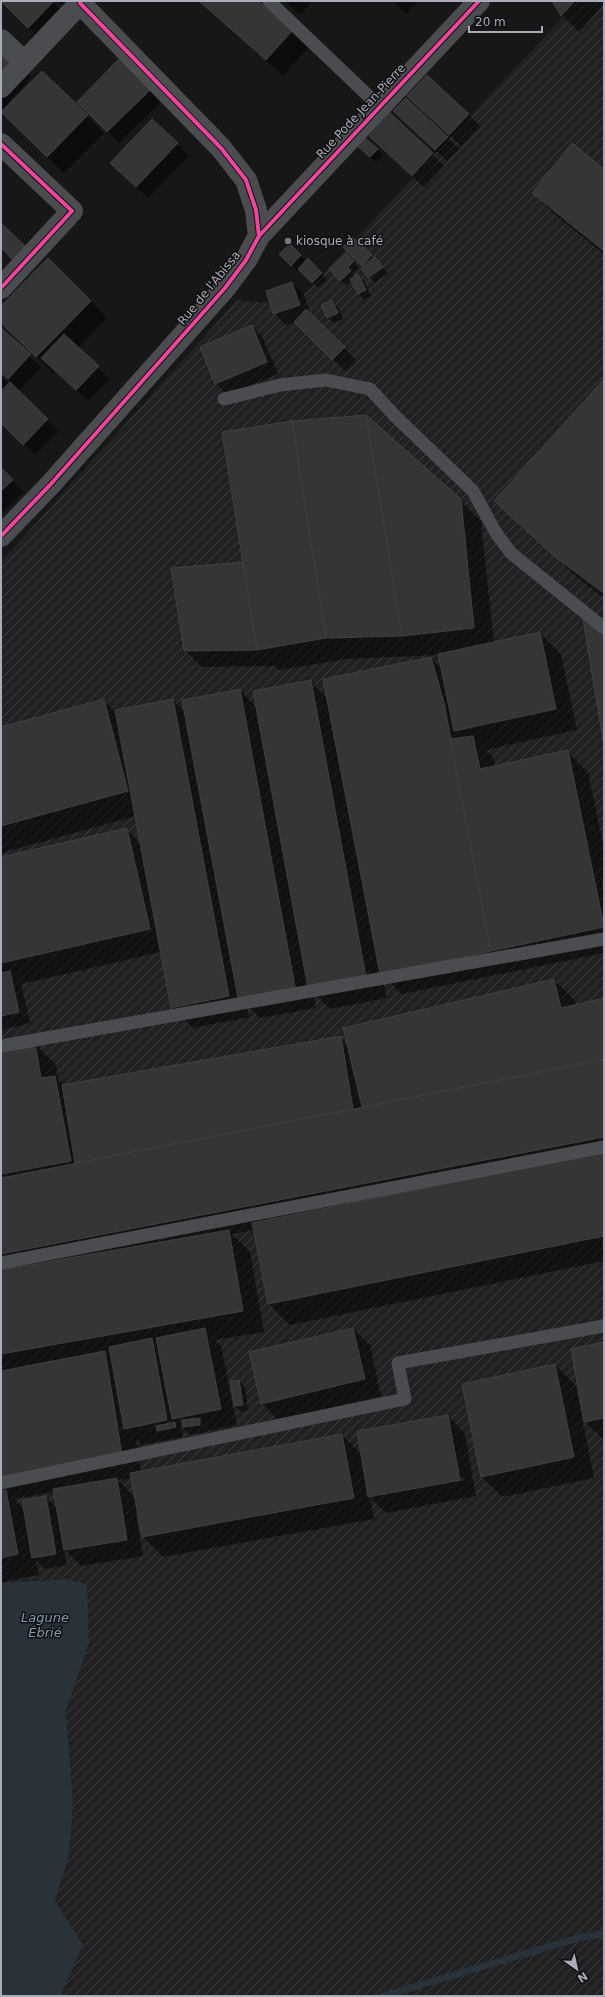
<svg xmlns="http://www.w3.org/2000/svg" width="605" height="1997" font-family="'DejaVu Sans',sans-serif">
<defs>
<pattern id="industrial-furrows" width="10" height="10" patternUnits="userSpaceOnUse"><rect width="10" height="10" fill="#212123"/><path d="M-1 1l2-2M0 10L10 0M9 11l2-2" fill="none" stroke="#3e3f41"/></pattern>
</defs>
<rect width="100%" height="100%" fill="#171717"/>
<path fill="url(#industrial-furrows)" d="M578 1H604V1996H65L60 1994 83 1945 55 1901 69 1856 73 1804 66 1711 89 1643 65 1579 1 1583V562L237 300 294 305Z"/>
<path fill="#2a3239" d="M65 1579 87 1584 89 1643 66 1711 73 1804 69 1856 55 1901 83 1945 61 1994 65 1996H1V1583Z"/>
<g fill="#0007" fill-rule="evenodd">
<path d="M1 1H52L65 14 41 39Z"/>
<path d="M58 1H73L66 8Z"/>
<path d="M200 1H256L308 48 283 76Z"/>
<path d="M285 1H313L300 15Z"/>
<path d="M392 1H419L407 14Z"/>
<path d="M553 1H604V4L579 32 562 15Z"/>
<path d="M1 49 31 77 3 109 1 107Z"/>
<path d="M119 61 161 102 119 143 78 102Z"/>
<path d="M420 107 468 114 480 126 461 146Z"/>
<path d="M390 114 444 166 424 187 381 148Z"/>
<path d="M87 116 104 133 64 173 19 129Z"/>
<path d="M406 123 447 137 459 149 447 161Z"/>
<path d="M177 144 189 156 148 198 123 175Z"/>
<path d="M377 149 383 155 376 162 364 152Z"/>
<path d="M604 171V254L554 214 533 193Z"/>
<path d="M353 238 388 273 375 283 362 269 365 267 350 253Z"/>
<path d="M290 246 306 262 308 260 327 279 318 288 299 268 297 271 281 254Z"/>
<path d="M352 260 359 268 352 274 355 277 358 276 364 281 371 296 364 300 359 294 352 280 346 286 331 269Z"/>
<path d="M292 283 304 294 310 314 356 360 345 371 295 322 286 325 274 313Z"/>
<path d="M91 301 107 318 78 348 110 379 88 401 56 371 53 373 1 322V308Z"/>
<path d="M332 301 338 307 343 319 334 323 328 318Z"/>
<path d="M252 326 263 338 278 374 227 395 216 383Z"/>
<path d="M1 329 41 367 20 390 1 373Z"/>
<path d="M1 377 59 431 35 455 1 422Z"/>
<path d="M604 380V598L577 577 495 501Z"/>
<path d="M1 468 24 492 1 514Z"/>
<path d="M460 500 481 521 494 643 540 633 561 654 577 730 485 750 494 758 495 766 567 751 588 772 604 849V953L402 994 382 975 387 998 330 1009 313 992 316 1008 260 1018 247 1005 249 1017 193 1028 172 1007 161 952 21 984 30 1023 1 1030V858L126 829 141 844 136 816 1 853V728L103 700 117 713 173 700 185 712 240 690 257 708 310 681 327 698 431 658 443 670 440 655 347 659 279 670 275 666 202 667 185 650 244 563Z"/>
<path d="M554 980 575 1001 576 1005 604 999V1261L290 1325 269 1304 254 1230 232 1234 250 1252 264 1332 215 1340 221 1346 237 1425 190 1435 181 1426 183 1437 142 1445 136 1439 141 1472 342 1435 362 1455 448 1416 465 1433 476 1496 386 1513 370 1497 374 1519 163 1557 142 1536 138 1514H136L143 1556 81 1566 64 1549 67 1565 45 1569 36 1560 39 1575 1 1582V1050L35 1044 56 1065 58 1080 64 1085 340 1037 348 1046ZM132 1478 135 1498 118 1480ZM464 1478 465 1480 381 1495V1493ZM55 1492 58 1509 46 1497 25 1510 14 1499Z"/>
<path d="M353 1329 370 1345 381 1396 278 1420 262 1403Z"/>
<path d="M604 1343V1440L582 1419 594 1478 502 1497 481 1476 555 1365 576 1386 582 1416H584Z"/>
<path d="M239 1381 245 1387 248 1410 241 1412 235 1406Z"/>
</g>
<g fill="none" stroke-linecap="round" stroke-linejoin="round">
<path stroke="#2a3239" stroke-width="7" d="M383 1996 582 1937 604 1934"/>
</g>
<g fill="#353536" stroke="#3f4043">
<path d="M1 1H54L28 28Z"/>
<path d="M199 1H258L292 31 266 60Z"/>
<path d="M552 1H575L561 16Z"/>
<path d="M1 47 14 59 1 75Z"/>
<path d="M119 59 150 90 107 132 77 102Z"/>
<path d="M42 71 88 115 47 157 1 112Z"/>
<path d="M427 75 469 114 449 135 407 96Z"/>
<path d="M406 98 448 137 435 150 393 111Z"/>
<path d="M390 113 433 153 412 176 369 136Z"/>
<path d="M152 119 178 143 136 187 110 163Z"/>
<path d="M364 137 378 149 370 157 357 146Z"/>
<path d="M572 143 604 169V251L532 193Z"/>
<path d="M1 223 26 247 13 260 1 248Z"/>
<path d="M353 237 372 255 362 266 343 247Z"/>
<path d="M290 244 301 255 291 266 279 254Z"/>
<path d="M346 253 354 261 348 267 351 271 340 281 329 269Z"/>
<path d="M375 257 383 267 368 278 361 268Z"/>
<path d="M48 258 91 301 36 357 1 323V306Z"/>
<path d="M308 258 322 273 312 283 298 269Z"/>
<path d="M358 274 366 290 358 294 350 279Z"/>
<path d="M292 282 300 305 273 314 266 291Z"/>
<path d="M332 300 338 313 327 318 321 305Z"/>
<path d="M306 309 345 347 332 360 294 322Z"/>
<path d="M252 325 267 362 215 384 200 347Z"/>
<path d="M1 328 31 354 8 379 1 373Z"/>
<path d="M64 334 99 366 76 390 41 358Z"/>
<path d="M604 379V590L602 592 554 556 494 501Z"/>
<path d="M10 382 48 419 23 445 1 423V391Z"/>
<path d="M366 415 402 636 326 638 292 421Z"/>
<path d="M366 415 461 499 474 628 402 636Z"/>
<path d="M292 421 326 638 257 650 222 432Z"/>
<path d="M1 467 13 480 1 491Z"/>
<path d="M243 562 257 650 184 651 171 568Z"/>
<path d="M583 619 604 635V746Z"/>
<path d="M540 632 556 709 454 731 438 654Z"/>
<path d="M431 657 444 703 491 951 380 974 323 679Z"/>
<path d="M311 680 366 977 308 988 253 691Z"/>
<path d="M240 689 295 987 238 998 182 700Z"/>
<path d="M104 699 128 791 1 826V727Z"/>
<path d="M173 699 229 996 171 1008 115 710Z"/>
<path d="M473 736 480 769 568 750 604 927 491 951 450 739Z"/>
<path d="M127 828 150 929 1 963V857Z"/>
<path d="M10 971 19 1012 1 1016V973Z"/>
<path d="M554 979 561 1008 604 998V1059L362 1107 343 1028Z"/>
<path d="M341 1036 353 1109 75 1163 62 1085Z"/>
<path d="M35 1043 41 1078 55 1076 71 1161 1 1174V1049Z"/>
<path d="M604 1060V1137L1 1254V1178Z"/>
<path d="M604 1152V1236L268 1304 252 1223Z"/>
<path d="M229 1230 243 1311 1 1354V1270Z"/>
<path d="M205 1328 221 1409 172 1419 156 1338Z"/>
<path d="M353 1328 365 1379 261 1404 249 1352Z"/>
<path d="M152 1338 167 1420 124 1429 109 1347Z"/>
<path d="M604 1342V1418L584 1422 571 1349Z"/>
<path d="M105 1351 122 1455 1 1477V1371Z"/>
<path d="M555 1364 574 1457 481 1477 462 1384Z"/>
<path d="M239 1380 243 1405 234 1406 230 1381Z"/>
<path d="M448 1415 460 1480 368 1497 357 1431Z"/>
<path d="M200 1418V1425L182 1427V1420Z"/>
<path d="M175 1422 176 1427 157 1431 156 1426Z"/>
<path d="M342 1434 354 1498 142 1537 130 1473Z"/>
<path d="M117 1478 127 1540 64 1550 53 1489Z"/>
<path d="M6 1490 18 1554 1 1558V1491Z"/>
<path d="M46 1496 56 1554 32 1558 22 1500Z"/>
</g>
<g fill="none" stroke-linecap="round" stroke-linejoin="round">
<g stroke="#4b4c50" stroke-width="13">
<path d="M269 1 380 107"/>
<path d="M224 399 280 385 326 380 370 389 395 416 473 491 496 533 511 553 604 628"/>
<path d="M1 1046 604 939"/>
<path d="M1 1263 604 1147"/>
<path d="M1 1483 405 1399 398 1363 604 1326"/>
</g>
<g stroke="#4b4c50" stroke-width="22">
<path d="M1 40 24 62"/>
<path d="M1 87 82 1"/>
<path d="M1 144 72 211 1 288"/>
<path d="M259 236 479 1"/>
<path d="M1 536 50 485 225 288 246 260 259 236 256 210 246 180 221 148 80 3"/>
</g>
<defs>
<g id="cycleway">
<path d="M1 144 72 211 1 288"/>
<path d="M259 236 479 1"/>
<path d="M1 536 50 485 225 288 246 260 259 236 256 210 246 180 221 148 80 3"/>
</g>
</defs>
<use href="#cycleway" stroke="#111113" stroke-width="6"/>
<use href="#cycleway" stroke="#ed469a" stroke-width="4"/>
</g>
<circle fill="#757880" stroke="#111113" stroke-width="1.5" cx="288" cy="241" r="4"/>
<g text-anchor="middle" stroke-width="3" stroke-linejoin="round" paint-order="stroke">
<g font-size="12" fill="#a8adb8" stroke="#111113">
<text transform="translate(361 111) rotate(-47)" y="4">Rue Pode Jean-Pierre</text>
<text transform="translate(209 288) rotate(-51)" y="4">Rue de l'Abissa</text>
</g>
<g font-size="12" fill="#a8adb8" stroke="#111113" text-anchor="start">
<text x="296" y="245">kiosque à café</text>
</g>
<g font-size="13" font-style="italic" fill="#7f9bb3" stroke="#111113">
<text x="45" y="1622">Lagune<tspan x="45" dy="15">Ébrié</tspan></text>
</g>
</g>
<rect width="605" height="1997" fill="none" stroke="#a8adb8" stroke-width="4"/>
<g transform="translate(577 1969) rotate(146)" stroke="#111113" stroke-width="3" paint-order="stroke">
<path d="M0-3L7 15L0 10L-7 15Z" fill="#a8adb8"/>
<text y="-6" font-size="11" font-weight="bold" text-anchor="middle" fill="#a8adb8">N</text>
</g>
<path d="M469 26v6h73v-6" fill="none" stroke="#a8adb8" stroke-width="2"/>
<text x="475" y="26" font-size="12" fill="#a8adb8" stroke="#111113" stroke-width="3" paint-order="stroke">20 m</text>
</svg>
